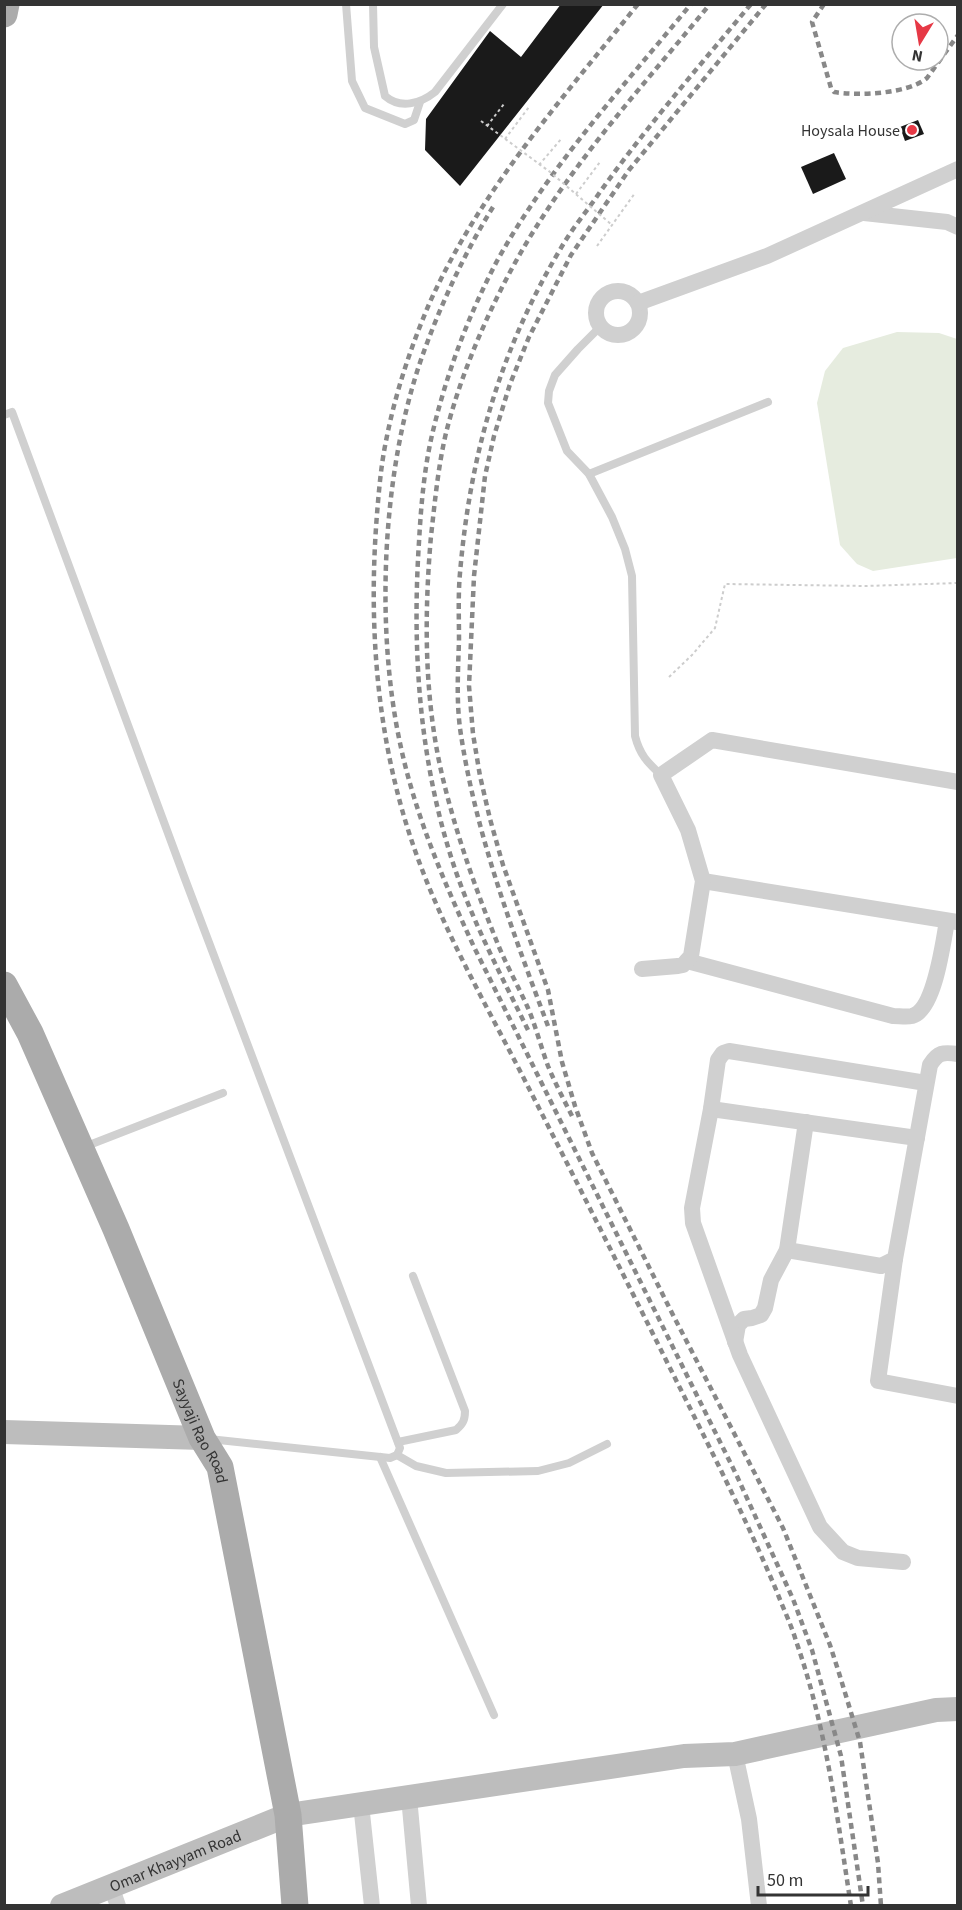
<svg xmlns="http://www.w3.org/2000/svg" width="962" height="1910" font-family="'Source Sans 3',sans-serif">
<rect width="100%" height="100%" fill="#fff"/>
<path fill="#e6ecdf" d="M897 332 939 333 957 339V558L873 571 857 564 840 545 817 403 825 371 843 348Z"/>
<g fill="#1a1a1a">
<path d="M561 4H604L460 186 425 150 426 119 490 31 521 57Z"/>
<path d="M918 120 924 134 905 141 900 127Z"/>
<path d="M834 153 846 179 813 194 801 167Z"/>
</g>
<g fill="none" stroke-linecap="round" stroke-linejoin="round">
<g stroke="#cdcdcd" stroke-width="2" stroke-dasharray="3 3" stroke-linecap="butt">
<path d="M487 126 504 104"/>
<path d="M505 139 529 107"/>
<path d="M539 165 562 138"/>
<path d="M576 194 600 162"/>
<path d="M597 246 635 193"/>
<path d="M669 677 692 655 715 628 725 584 865 586 958 583"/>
</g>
<g stroke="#d0d0d0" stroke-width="8">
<path d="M346 4 352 81 365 108 405 124 414 120 420 102"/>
<path d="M373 4 374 47 385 96C400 109 420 104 435 92L503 4"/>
<path d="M600 327 578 349 555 375 549 391 548 403 567 451 589 474 612 517 625 549 632 576 635 736C640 755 647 762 661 775"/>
<path d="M4 415 12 412 185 879 400 1448 397 1455"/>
<path d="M589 474 768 402"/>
<path d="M84 1147 223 1093"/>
<path d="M209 1439 390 1458 397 1455 416 1466 446 1473 538 1471 569 1463 607 1444"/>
<path d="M398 1442 456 1430C463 1424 465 1420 465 1411L413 1276"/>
<path d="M380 1457 494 1715"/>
</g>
<g stroke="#d0d0d0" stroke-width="16">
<path d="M864 213 947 222 958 227"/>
<circle cx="618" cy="313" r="22"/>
<path d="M638 303 767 256 958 169"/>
<path d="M703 881 957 922"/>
<path d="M687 961 893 1016C899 1016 907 1017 912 1016 935 1010 943 942 947 921"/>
<path d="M642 969 678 966 683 965 691 956 703 881 688 830 661 775 712 740 958 782"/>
<path d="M711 1109 917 1138"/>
<path d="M787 1250 881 1266 895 1259 930 1065C938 1052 943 1052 958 1054"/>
<path d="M895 1259 878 1381 958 1396"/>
<path d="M735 1342 738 1325 744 1319 752 1318 761 1315 765 1308 771 1280 787 1250 806 1122"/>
<path d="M903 1562 858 1558 843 1552 820 1527 740 1355 693 1223 692 1208 711 1109 718 1060 723 1053 729 1051 926 1083"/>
<path d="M735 1754 749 1819 759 1906"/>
<path d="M409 1797 419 1906"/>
<path d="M361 1804 372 1906"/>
<path d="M111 1886 118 1906"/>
</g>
<g stroke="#bdbdbd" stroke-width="24">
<path d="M4 1432 202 1438"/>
<path id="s1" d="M62 1906 288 1815 684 1756 735 1754 936 1710 958 1709"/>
</g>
<g stroke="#ababab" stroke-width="27">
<path d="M4 14 6 4"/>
<path id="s2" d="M4 985 30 1033 116 1229 202 1438 220 1467 288 1815 295 1906"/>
</g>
<g stroke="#888" stroke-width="4.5" stroke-dasharray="6 4.5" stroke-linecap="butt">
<path d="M638 4C562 99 480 191 430 302 411 346 395 394 386 441 381 465 379 490 377 514 369 614 375 716 403 813 429 904 476 986 519 1069 576 1180 632 1292 688 1404 719 1466 750 1528 777 1592 783 1608 791 1624 796 1641 826 1726 837 1816 851 1906"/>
<path d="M766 4 629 170 571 255 529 337 510 384 494 436 485 476 474 576 469 686 473 734 480 776 490 819 503 865 548 990 562 1062 575 1106 592 1153 672 1313 783 1528 830 1645 839 1673 860 1742 878 1863 881 1906"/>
<path d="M824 4 812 22 831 88 834 92C858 96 908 94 927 78L958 35"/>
<path d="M493 207C465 252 441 304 423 354 382 468 375 626 400 743 415 815 444 882 474 947L736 1474 793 1599 812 1650 841 1756 863 1906"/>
<path d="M548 1026C513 933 476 834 461 735 456 704 458 672 459 640 459 618 458 595 460 573 470 455 500 350 561 248 570 232 582 217 593 202 641 133 697 69 751 4"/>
<path d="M528 1030C501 975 471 919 452 860 419 757 412 649 419 542 421 506 424 470 432 435 446 375 468 316 497 261 549 167 623 87 691 4"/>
<path d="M572 1116C564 1100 555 1083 548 1066 541 1047 536 1027 528 1008 519 988 508 968 499 947 477 893 457 837 443 779 424 700 424 617 431 536 435 501 438 467 446 433 463 364 501 281 540 221 589 144 652 75 710 4"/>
</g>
<path stroke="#cdcdcd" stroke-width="2" stroke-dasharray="3 3" stroke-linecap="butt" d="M481 121 550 172 612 225"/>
</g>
<circle fill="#e63946" stroke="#fff" stroke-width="2" cx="912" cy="130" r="6"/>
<g text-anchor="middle" stroke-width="6" stroke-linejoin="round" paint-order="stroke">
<g font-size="16" fill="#333" stroke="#fff" text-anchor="end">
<text x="900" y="136">Hoysala House</text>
</g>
<g font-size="16" fill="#333" stroke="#fff">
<text dy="6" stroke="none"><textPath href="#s2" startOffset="488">Sayyaji Rao Road</textPath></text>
<text dy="6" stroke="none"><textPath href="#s1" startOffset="122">Omar Khayyam Road</textPath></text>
</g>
</g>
<rect width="962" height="1910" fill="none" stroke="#333333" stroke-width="12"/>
<g transform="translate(920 42) rotate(191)"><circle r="28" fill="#ffffff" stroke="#adadad" stroke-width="1.5"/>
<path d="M0-4.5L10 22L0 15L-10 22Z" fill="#e63946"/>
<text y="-9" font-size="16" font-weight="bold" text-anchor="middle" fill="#333333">N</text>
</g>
<path d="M758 1886v9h110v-9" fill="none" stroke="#333333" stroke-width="3"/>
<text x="767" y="1886" font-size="18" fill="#333333" stroke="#ffffff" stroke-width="4.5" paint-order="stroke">50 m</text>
</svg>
